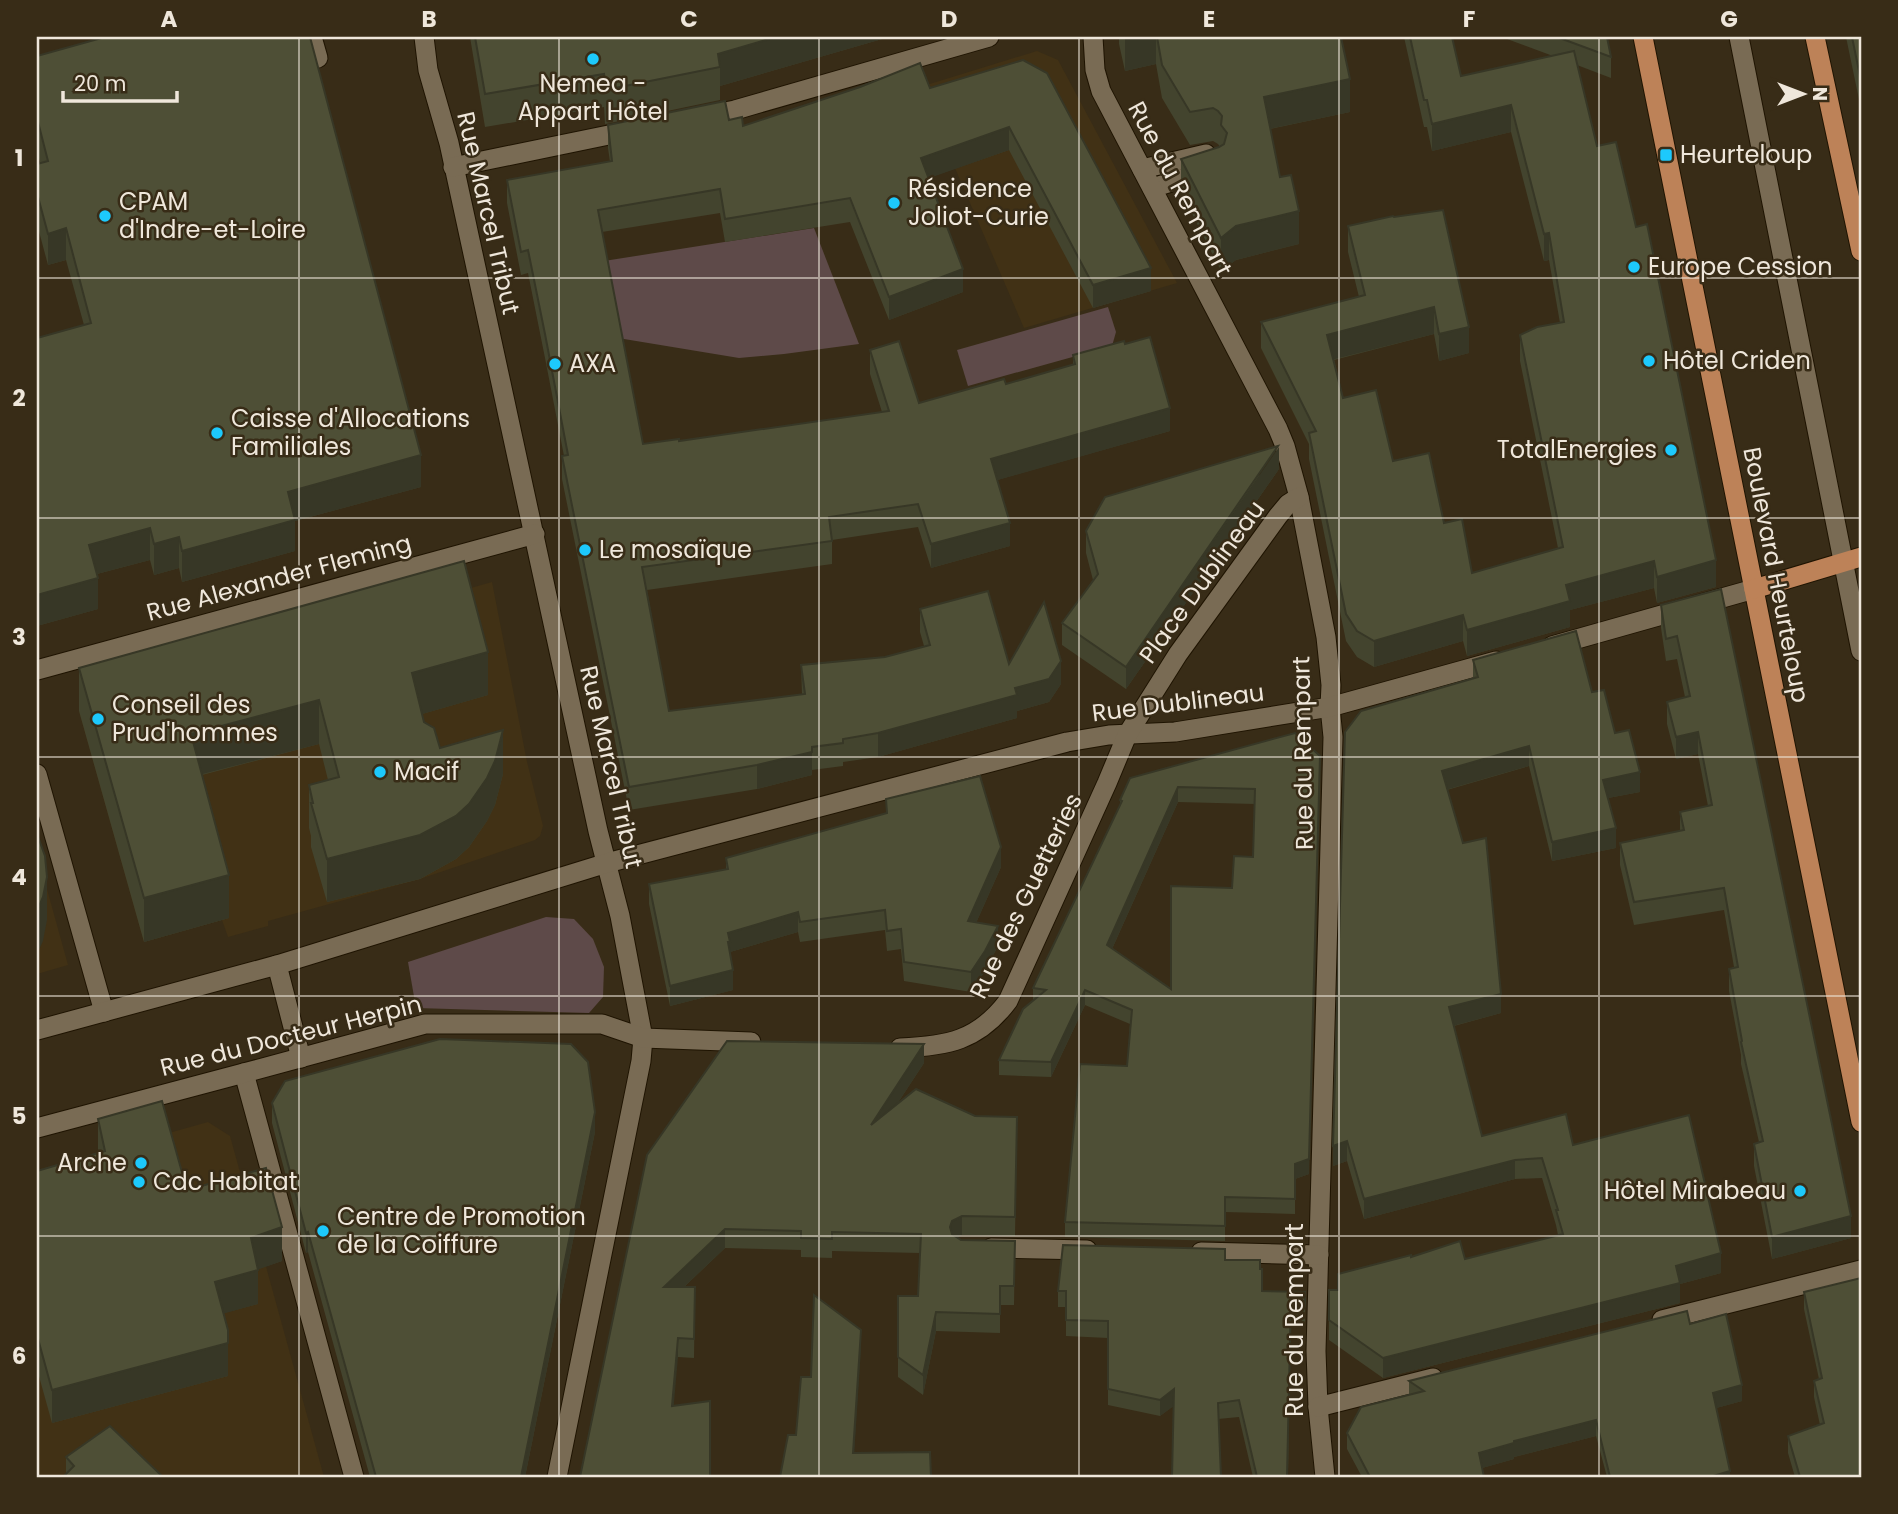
<svg xmlns="http://www.w3.org/2000/svg" width="1898" height="1514" font-family="Poppins,sans-serif">
<rect width="100%" height="100%" fill="#382c17"/>
<g fill="#413115">
<path d="M1037 51 1058 60 1177 283 1024 328 920 87Z"/>
<path d="M492 582 527 762 543 826 540 836 535 840 420 879 268 921V926L228 937 222 920 144 942 79 711 167 687 460 591Z"/>
<path d="M37 853 68 965 37 974Z"/>
<path d="M208 1122 230 1136 324 1477H37V1170Z"/>
</g>
<g fill="#5e4a49">
<path d="M814 228 859 344 784 354 739 358 618 338 604 261Z"/>
<path d="M1108 307 1116 332 1112 346 968 386 957 350Z"/>
<path d="M546 917 574 919 593 939 604 967 603 997 589 1013 416 1008 408 962Z"/>
</g>
<g fill="none" stroke-linecap="round" stroke-linejoin="round">
<defs>
<g id="service">
<path d="M312 37 318 58"/>
<path d="M1142 169 1206 154"/>
<path d="M1152 188 1204 172"/>
</g>
<path id="pedestrian" d="M1739 37 1861 651"/>
<g id="minor">
<path d="M424 37 428 70 449 143 598 831 620 916 643 1038 641 1061 557 1477"/>
<path d="M1093 37 1095 70 1101 91 1278 429 1285 446 1299 497 1326 637 1331 685 1330 707 1333 737 1316 1351 1318 1407 1325 1477"/>
<path d="M704 116 735 110 989 37"/>
<path d="M453 167 633 130"/>
<path d="M1552 646 1754 589"/>
<path d="M37 670 535 534"/>
<path d="M37 774 104 1012"/>
<path d="M277 965 301 1058"/>
<path d="M37 1030 277 965 607 863 1067 742 1109 735 1175 732 1330 707 1496 661"/>
<path d="M900 1048C947 1046 978 1041 1008 1001L1107 783 1127 735 1178 654 1278 516 1288 504 1299 497"/>
<path d="M244 1073 354 1477"/>
<path d="M37 1128 244 1073 425 1024H602L643 1038 751 1042"/>
<path d="M991 1248 1087 1250"/>
<path d="M1201 1252 1319 1255"/>
<path d="M1662 1320 1861 1270"/>
<path d="M1318 1407 1433 1378"/>
</g>
<g id="primary">
<path d="M1643 37 1861 1122"/>
<path d="M1815 37 1861 251"/>
<path d="M1754 589 1861 557"/>
</g>
</defs>
<use href="#service" stroke="#1f1402" stroke-width="21"/>
<use href="#pedestrian" stroke="#1f1402" stroke-width="21"/>
<use href="#minor" stroke="#1f1402" stroke-width="21"/>
<use href="#primary" stroke="#1f1402" stroke-width="21"/>
<use href="#service" stroke="#796b54" stroke-width="19"/>
<use href="#pedestrian" stroke="#796b54" stroke-width="19"/>
<use href="#minor" stroke="#796b54" stroke-width="19"/>
<use href="#primary" stroke="#bd8258" stroke-width="19"/>
</g>
<g fill="#43442e" fill-rule="evenodd">
<path d="M470 37H889L720 86V100L605 124 604 107 485 127Z"/>
<path d="M1119 37H1341L1350 112 1270 129 1280 177 1299 244 1236 260 1221 271 1181 192V159L1220 147 1218 144 1213 141 1190 145 1162 98 1156 64 1125 71 1119 44Z"/>
<path d="M1404 37H1452L1461 76 1553 56 1507 39V37H1607L1611 57V78L1577 65 1597 146 1716 587 1657 603 1654 588 1570 610V627L1467 656 1463 641 1374 667 1357 657 1346 641 1309 459V444L1261 348V322L1359 297 1348 252V226L1393 216 1469 353 1439 361 1434 334 1334 360 1343 398 1444 523 1472 573 1558 548 1520 361V335L1560 323 1549 260 1544 261 1511 132 1432 151 1427 127H1424Z"/>
<path d="M1846 37H1861V109Z"/>
<path d="M37 56 421 487 295 521V551L182 582 179 568 154 575 150 560 97 574 98 609 37 626V338L84 325 66 260 48 265 37 224V164L40 163 37 149Z"/>
<path d="M1023 60 1151 291 1093 308 1009 150 928 178 963 292 889 320 850 222 725 242 720 213 602 232 643 444 679 441 882 412 870 374V350L919 403 1006 384 1073 365V355L1170 431 997 480 1010 546 931 568 918 527 832 540V564L647 590 669 711 802 694 801 665 885 657 924 646 920 632V609L1009 664 1061 684 1049 702 1017 711V718L878 757 843 762V766L812 770V775L757 789 629 810 562 479V456H564L545 358 528 273 521 275 507 203V180L610 162 608 148V125L729 120 743 126 930 88Z"/>
<path d="M1279 469 1126 689 1062 645V623L1093 580 1086 553V531Z"/>
<path d="M1721 589 1851 1238 1772 1259 1754 1166V1144L1759 1142 1741 1064V1055L1729 991V969L1734 967 1724 910 1634 925 1620 865V843L1680 831V812L1708 806 1698 754 1676 759 1667 724V702L1685 697 1677 659 1666 661 1661 628V605Z"/>
<path d="M1473 660 1592 692 1615 733 1640 792 1608 798 1616 848 1552 861 1529 766 1447 790 1501 1013 1454 1026 1482 1136 1573 1145 1721 1273 1680 1284V1303L1383 1378 1329 1340V1290H1338L1411 1257 1465 1259 1558 1235 1556 1225 1542 1178 1515 1179 1364 1219 1347 1161 1333 1166 1473 678Z"/>
<path d="M79 668 488 695 422 714 424 722 440 748 503 774 495 805 487 821 469 847 456 859 420 879 327 902 311 847V836L309 828V785L328 780 319 744 202 775 229 918 144 942 79 711Z"/>
<path d="M1295 733 1309 1174 1295 1179V1214L1225 1212V1241L1065 1237V1222L1127 1066 1130 1024 1085 1005 1051 1077 999 1075V1060L1033 1000V988L1120 805V800ZM1178 802 1255 804 1253 857 1232 888 1171 989 1112 949Z"/>
<path d="M886 799 1001 867 976 923 998 946 985 971 971 992 904 981 901 949 887 951 885 930 800 942 798 932 730 952 733 990 670 1006 649 904V884L726 869V858L886 814Z"/>
<path d="M924 1063 897 1104 975 1116 1017 1117 1015 1236 962 1235 957 1237 961 1240 1015 1241 1014 1305H1000V1333L936 1331 923 1395 898 1377V1296H918L920 1253 832 1251V1258L801 1257V1250L725 1248 684 1287H695L694 1358 678 1357 580 1477 647 1155Z"/>
<path d="M272 1103 595 1132 525 1477H370L308 1252 306 1253 272 1123Z"/>
<path d="M98 1119 187 1190 282 1261 258 1269V1304L224 1313 228 1376 52 1423 37 1369V1171L98 1153Z"/>
<path d="M1225 1260 1260 1269 1262 1291 1305 1292V1323L1291 1313 1288 1477H1253L1239 1417 1218 1419 1173 1406 1160 1416 1108 1405V1338L1066 1336V1307H1058V1291Z"/>
<path d="M1804 1292 1861 1477H1795L1788 1453V1436L1820 1425 1814 1397V1381L1819 1379 1804 1309Z"/>
<path d="M1690 1324 1742 1401 1716 1408 1730 1477H1607L1596 1436 1514 1457V1459L1482 1468 1484 1477H1362L1347 1449V1433L1409 1395V1381Z"/>
<path d="M66 1457 163 1477 66 1474Z"/>
</g>
<g fill="#373726">
<path d="M776 37H889L720 86V67L718 54Z"/>
<path d="M1129 37H1156V64L1125 71V38Z"/>
<path d="M1350 79V112L1264 130V97Z"/>
<path d="M1511 105V132L1432 151V124Z"/>
<path d="M1009 127V150L921 181V158Z"/>
<path d="M1299 211V244L1236 260 1221 271V238L1236 226Z"/>
<path d="M66 228V260L48 265V234Z"/>
<path d="M1549 233V260L1544 261V234Z"/>
<path d="M1151 268V291L1093 308V285Z"/>
<path d="M963 269V292L889 320V297Z"/>
<path d="M1434 307V334L1327 361V335Z"/>
<path d="M1469 327V353L1439 361V334Z"/>
<path d="M1170 408V431L991 482V459Z"/>
<path d="M1279 447V469L1126 689V667Z"/>
<path d="M421 455V487L295 521V551L182 582V551L288 492Z"/>
<path d="M1010 523V546L931 568V544Z"/>
<path d="M150 528V560L89 576V545Z"/>
<path d="M179 537V568L154 575V544Z"/>
<path d="M1716 560V587L1657 603V577Z"/>
<path d="M1654 561V588L1570 610V627L1467 656V630L1566 585Z"/>
<path d="M98 578V609L37 626V595Z"/>
<path d="M1463 615V641L1374 667V641Z"/>
<path d="M488 652V695L412 717V673Z"/>
<path d="M1061 661V684L1049 702 1017 711V718L878 757V733Z"/>
<path d="M319 700V744L191 777V734Z"/>
<path d="M503 730V774L495 805 487 821 469 847 456 859 420 879 327 902V859Z"/>
<path d="M1698 732V754L1676 759V737Z"/>
<path d="M1529 746V766L1442 791V771Z"/>
<path d="M812 752V775L757 789V765Z"/>
<path d="M1320 771 1309 1174 1295 1179V1214V1164Z"/>
<path d="M1640 772V792L1603 799V780Z"/>
<path d="M1178 787V802L1107 960V945Z"/>
<path d="M1616 828V848L1552 861V842Z"/>
<path d="M1001 847V867L968 941V921Z"/>
<path d="M229 875V918L144 942V898Z"/>
<path d="M47 877V920L43 941 37 954V911Z"/>
<path d="M798 912V932L730 952 728 962V933Z"/>
<path d="M998 926V946L985 971 971 992V972Z"/>
<path d="M733 970V990L670 1006V986Z"/>
<path d="M1085 990V1005L1051 1077V1062Z"/>
<path d="M1501 994V1013L1449 1027V1007Z"/>
<path d="M924 1044V1063L871 1144V1125Z"/>
<path d="M595 1112V1132L525 1477H521Z"/>
<path d="M1347 1141V1161L1333 1166V1146Z"/>
<path d="M1515 1160V1179L1364 1219V1199Z"/>
<path d="M962 1216V1235L952 1240 950 1227 952 1221Z"/>
<path d="M1851 1216V1238L1772 1259V1237Z"/>
<path d="M282 1227V1261L251 1272V1238Z"/>
<path d="M725 1229V1248L664 1306V1287Z"/>
<path d="M308 1232V1252L306 1253V1233Z"/>
<path d="M1721 1253V1273L1680 1284V1303L1383 1378V1358L1676 1266Z"/>
<path d="M258 1270V1304L215 1316V1282Z"/>
<path d="M936 1312V1331L923 1395V1375Z"/>
<path d="M861 1330V1349L853 1472V1453Z"/>
<path d="M678 1338V1357L672 1425V1406Z"/>
<path d="M228 1343V1376L52 1423V1390Z"/>
<path d="M1742 1385V1401L1713 1409V1393Z"/>
<path d="M1174 1389V1406L1160 1416V1400Z"/>
<path d="M1596 1420V1436L1514 1457V1459L1479 1469V1453L1514 1441Z"/>
<path d="M1730 1471V1477H1710Z"/>
</g>
<g fill="#4e4f36" stroke="#373726" stroke-width="2" fill-rule="evenodd">
<path d="M105 37H310L421 455 288 492 295 520 182 551 179 537 154 544 150 528 89 545 98 578 37 595V338L91 323 66 228 48 234 37 193V164L48 161 37 118V56Z"/>
<path d="M475 37H776L718 54 720 67 605 90 604 74 485 94Z"/>
<path d="M1157 37H1341L1350 79 1264 97 1280 177 1291 175 1299 211 1236 226 1221 238 1181 159 1219 147 1224 144 1227 133 1221 125 1222 116 1218 111 1213 108 1190 112 1162 65Z"/>
<path d="M1410 37H1452L1461 76 1574 51 1597 146 1616 142 1636 227 1647 224 1716 560 1657 577 1654 561 1566 585 1570 601 1467 630 1463 615 1374 641 1357 631 1346 614 1309 433 1316 431 1261 322 1365 295 1348 226 1393 216 1394 217 1443 210 1469 327 1439 334 1434 307 1327 335 1343 398 1376 390 1393 461 1429 453 1444 523 1462 519 1472 573 1563 547 1520 335 1537 327 1564 322 1549 233 1544 234 1511 105 1432 124 1427 100H1424Z"/>
<path d="M1557 37H1607L1611 57Z"/>
<path d="M1852 37H1861V81Z"/>
<path d="M1023 60 1047 73 1151 268 1093 285 1009 127 921 158 963 269 889 297 850 198 725 219 720 189 598 210 643 444 679 439V441L889 411 870 350 899 341 919 403 1004 379 1006 384 1075 364 1073 355 1124 341 1125 344 1150 337 1170 408 991 459 1010 523 931 544 918 504 829 517 832 541 642 567 669 711 805 694 801 665 885 657 930 645 920 609 988 591 1009 664 1044 602 1061 661 1049 679 1015 688 1017 695 878 733 843 739V743L812 747V752L757 765 629 787 562 456 568 455 545 334 528 250 521 252 507 180 612 161 608 125 725 101 729 120 742 117 743 126 860 87 920 63 930 88Z"/>
<path d="M1278 446 1126 667 1062 623 1098 574 1086 531 1105 497Z"/>
<path d="M464 561 488 652 412 673 424 722 434 728 440 748 503 730 495 761 487 778 469 804 456 816 420 835 327 859 311 803H313L309 785 339 777 319 700 191 734 229 875 144 898 79 668Z"/>
<path d="M1721 589 1851 1216 1772 1237 1754 1144 1763 1141 1741 1042 1742 1041 1729 969 1738 967 1724 888 1634 902 1620 843 1684 830 1680 812 1712 805 1698 732 1676 737 1667 702 1690 696 1677 636 1666 639 1661 605Z"/>
<path d="M1576 631 1592 692 1604 690 1615 733 1629 730 1640 772 1603 780 1616 828 1552 842 1529 746 1442 771 1463 843 1486 838 1501 994 1449 1007 1482 1136 1566 1114 1573 1145 1689 1115 1721 1253 1676 1266 1680 1283 1383 1358 1329 1320V1290H1338V1274L1411 1255V1257L1460 1241 1465 1259 1563 1234 1556 1210H1558L1542 1158 1515 1160 1364 1199 1347 1141 1333 1146 1345 732 1361 711 1478 677 1473 660Z"/>
<path d="M1295 733 1320 756 1309 1159 1295 1164V1199L1225 1197V1226L1065 1222 1080 1064 1127 1066 1132 1010 1085 990 1051 1062 999 1060 1023 1009 1046 990 1033 988 1122 801 1120 800 1130 778ZM1178 787 1255 789 1253 857 1234 856 1232 888 1171 886V989L1107 945Z"/>
<path d="M980 776 1001 847 968 921 998 926 985 951 971 972 904 962 901 929 887 931 885 910 800 922 798 912 728 933 730 942H728L733 970 670 986 649 884 728 869 726 858 887 813 886 799Z"/>
<path d="M37 834 45 856 47 877 43 897 37 911Z"/>
<path d="M440 1039 571 1044 588 1062 595 1112 521 1477H376L308 1232 306 1233 272 1103 285 1081Z"/>
<path d="M727 1041 924 1044 871 1125 916 1089 975 1116 1017 1117 1015 1217 962 1216 952 1221 950 1227 952 1234 961 1240 1015 1241 1014 1286H1000V1314L936 1312 923 1375 898 1357V1296H918L921 1234 832 1232V1239L801 1238V1231L725 1229 664 1287H695L694 1339 678 1338 672 1406 710 1401V1477H580L647 1155Z"/>
<path d="M162 1101 187 1190 266 1168 282 1227 251 1238 258 1270 215 1282 228 1330V1343L52 1390 37 1335V1171L105 1151 98 1119Z"/>
<path d="M1063 1245 1225 1249V1260H1260V1269H1262V1291L1305 1292V1306L1291 1297 1287 1477H1257L1239 1400 1218 1403 1221 1477H1172L1174 1389 1160 1400 1108 1389V1321L1066 1320V1291H1058Z"/>
<path d="M1861 1278V1477H1800L1788 1436 1824 1423 1814 1381 1822 1378 1804 1292Z"/>
<path d="M814 1295 861 1330 853 1453 930 1452 931 1477H780L788 1435H796L801 1377H811Z"/>
<path d="M1687 1311 1690 1324 1726 1314 1742 1385 1713 1393 1730 1471 1710 1477H1610L1596 1420 1514 1441V1443L1479 1453 1484 1477H1370L1347 1433 1361 1407 1424 1391 1409 1381Z"/>
<path d="M110 1426 163 1477H63L74 1466 66 1457Z"/>
</g>
<path fill="none" stroke="#efe7db" stroke-width="2" stroke-opacity="0.55" d="M299 37V1477M559 37V1477M819 37V1477M1079 37V1477M1339 37V1477M1599 37V1477M37 278H1861M37 518H1861M37 757H1861M37 996H1861M37 1236H1861"/>
<g fill="#1dc9fc" stroke="#382c17" stroke-width="2.5">
<circle cx="593" cy="59" r="7"/>
<rect x="1659" y="148" width="14" height="14" rx="3.5"/>
<circle cx="894" cy="203" r="7"/>
<circle cx="105" cy="216" r="7"/>
<circle cx="1634" cy="267" r="7"/>
<circle cx="1649" cy="361" r="7"/>
<circle cx="555" cy="364" r="7"/>
<circle cx="217" cy="433" r="7"/>
<circle cx="1671" cy="450" r="7"/>
<circle cx="585" cy="550" r="7"/>
<circle cx="98" cy="719" r="7"/>
<circle cx="380" cy="772" r="7"/>
<circle cx="141" cy="1163" r="7"/>
<circle cx="139" cy="1182" r="7"/>
<circle cx="1800" cy="1191" r="7"/>
<circle cx="323" cy="1231" r="7"/>
</g>
<g text-anchor="middle" stroke-width="5" stroke-linejoin="round" paint-order="stroke">
<g font-size="24" fill="#efe7db" stroke="#382c17" text-anchor="start">
<text x="593" y="92" text-anchor="middle">Nemea -<tspan x="593" dy="28">Appart Hôtel</tspan></text>
<text x="1680" y="163">Heurteloup</text>
<text x="908" y="197">Résidence<tspan x="908" dy="28">Joliot-Curie</tspan></text>
<text x="119" y="210">CPAM<tspan x="119" dy="28">d'Indre-et-Loire</tspan></text>
<text x="1648" y="275">Europe Cession</text>
<text x="1663" y="369">Hôtel Criden</text>
<text x="569" y="372">AXA</text>
<text x="231" y="427">Caisse d'Allocations<tspan x="231" dy="28">Familiales</tspan></text>
<text x="1657" y="458" text-anchor="end">TotalEnergies</text>
<text x="599" y="558">Le mosaïque</text>
<text x="112" y="713">Conseil des<tspan x="112" dy="28">Prud'hommes</tspan></text>
<text x="394" y="780">Macif</text>
<text x="127" y="1171" text-anchor="end">Arche</text>
<text x="153" y="1190">Cdc Habitat</text>
<text x="1786" y="1199" text-anchor="end">Hôtel Mirabeau</text>
<text x="337" y="1225">Centre de Promotion<tspan x="337" dy="28">de la Coiffure</tspan></text>
</g>
<g font-size="24" fill="#efe7db" stroke="#382c17">
<text transform="translate(1180 189) rotate(62)" y="8">Rue du Rempart</text>
<text transform="translate(488 213) rotate(77)" y="8">Rue Marcel Tribut</text>
<text transform="translate(1776 575) rotate(79)" y="8">Boulevard Heurteloup</text>
<text transform="translate(279 578) rotate(-15)" y="8">Rue Alexander Fleming</text>
<text transform="translate(1202 582) rotate(-54)" y="8">Place Dublineau</text>
<text transform="translate(1178 703) rotate(-7)" y="8">Rue Dublineau</text>
<text transform="translate(1303 753) rotate(-91)" y="8">Rue du Rempart</text>
<text transform="translate(611 767) rotate(77)" y="8">Rue Marcel Tribut</text>
<text transform="translate(1026 896) rotate(-64)" y="8">Rue des Guetteries</text>
<text transform="translate(291 1036) rotate(-14)" y="8">Rue du Docteur Herpin</text>
<text transform="translate(1295 1320) rotate(-90)" y="8">Rue du Rempart</text>
</g>
</g>
<rect width="1898" height="1514" fill="none" stroke="#382c17" stroke-width="77"/>
<g transform="translate(1803 94) rotate(90)" stroke="#382c17" stroke-width="5" paint-order="stroke">
<path d="M0-5L12 26L0 18L-12 26Z" fill="#efe7db"/>
<text y="-10" font-size="19" font-weight="bold" text-anchor="middle" fill="#efe7db">N</text>
</g>
<path d="M63 91v10h114v-10" fill="none" stroke="#efe7db" stroke-width="3.5"/>
<text x="74" y="91" font-size="21" fill="#efe7db" stroke="#382c17" stroke-width="5" paint-order="stroke">20 m</text>
<rect x="38" y="38" width="1822" height="1438" fill="none" stroke="#efe7db" stroke-width="2.5"/>
<g font-size="23" text-anchor="middle" font-weight="bold" fill="#efe7db">
<text x="169" y="27">A</text>
<text x="429" y="27">B</text>
<text x="689" y="27">C</text>
<text x="949" y="27">D</text>
<text x="1209" y="27">E</text>
<text x="1469" y="27">F</text>
<text x="1729" y="27">G</text>
<text x="19" y="166">1</text>
<text x="19" y="406">2</text>
<text x="19" y="645">3</text>
<text x="19" y="885">4</text>
<text x="19" y="1124">5</text>
<text x="19" y="1364">6</text>
</g>
</svg>
